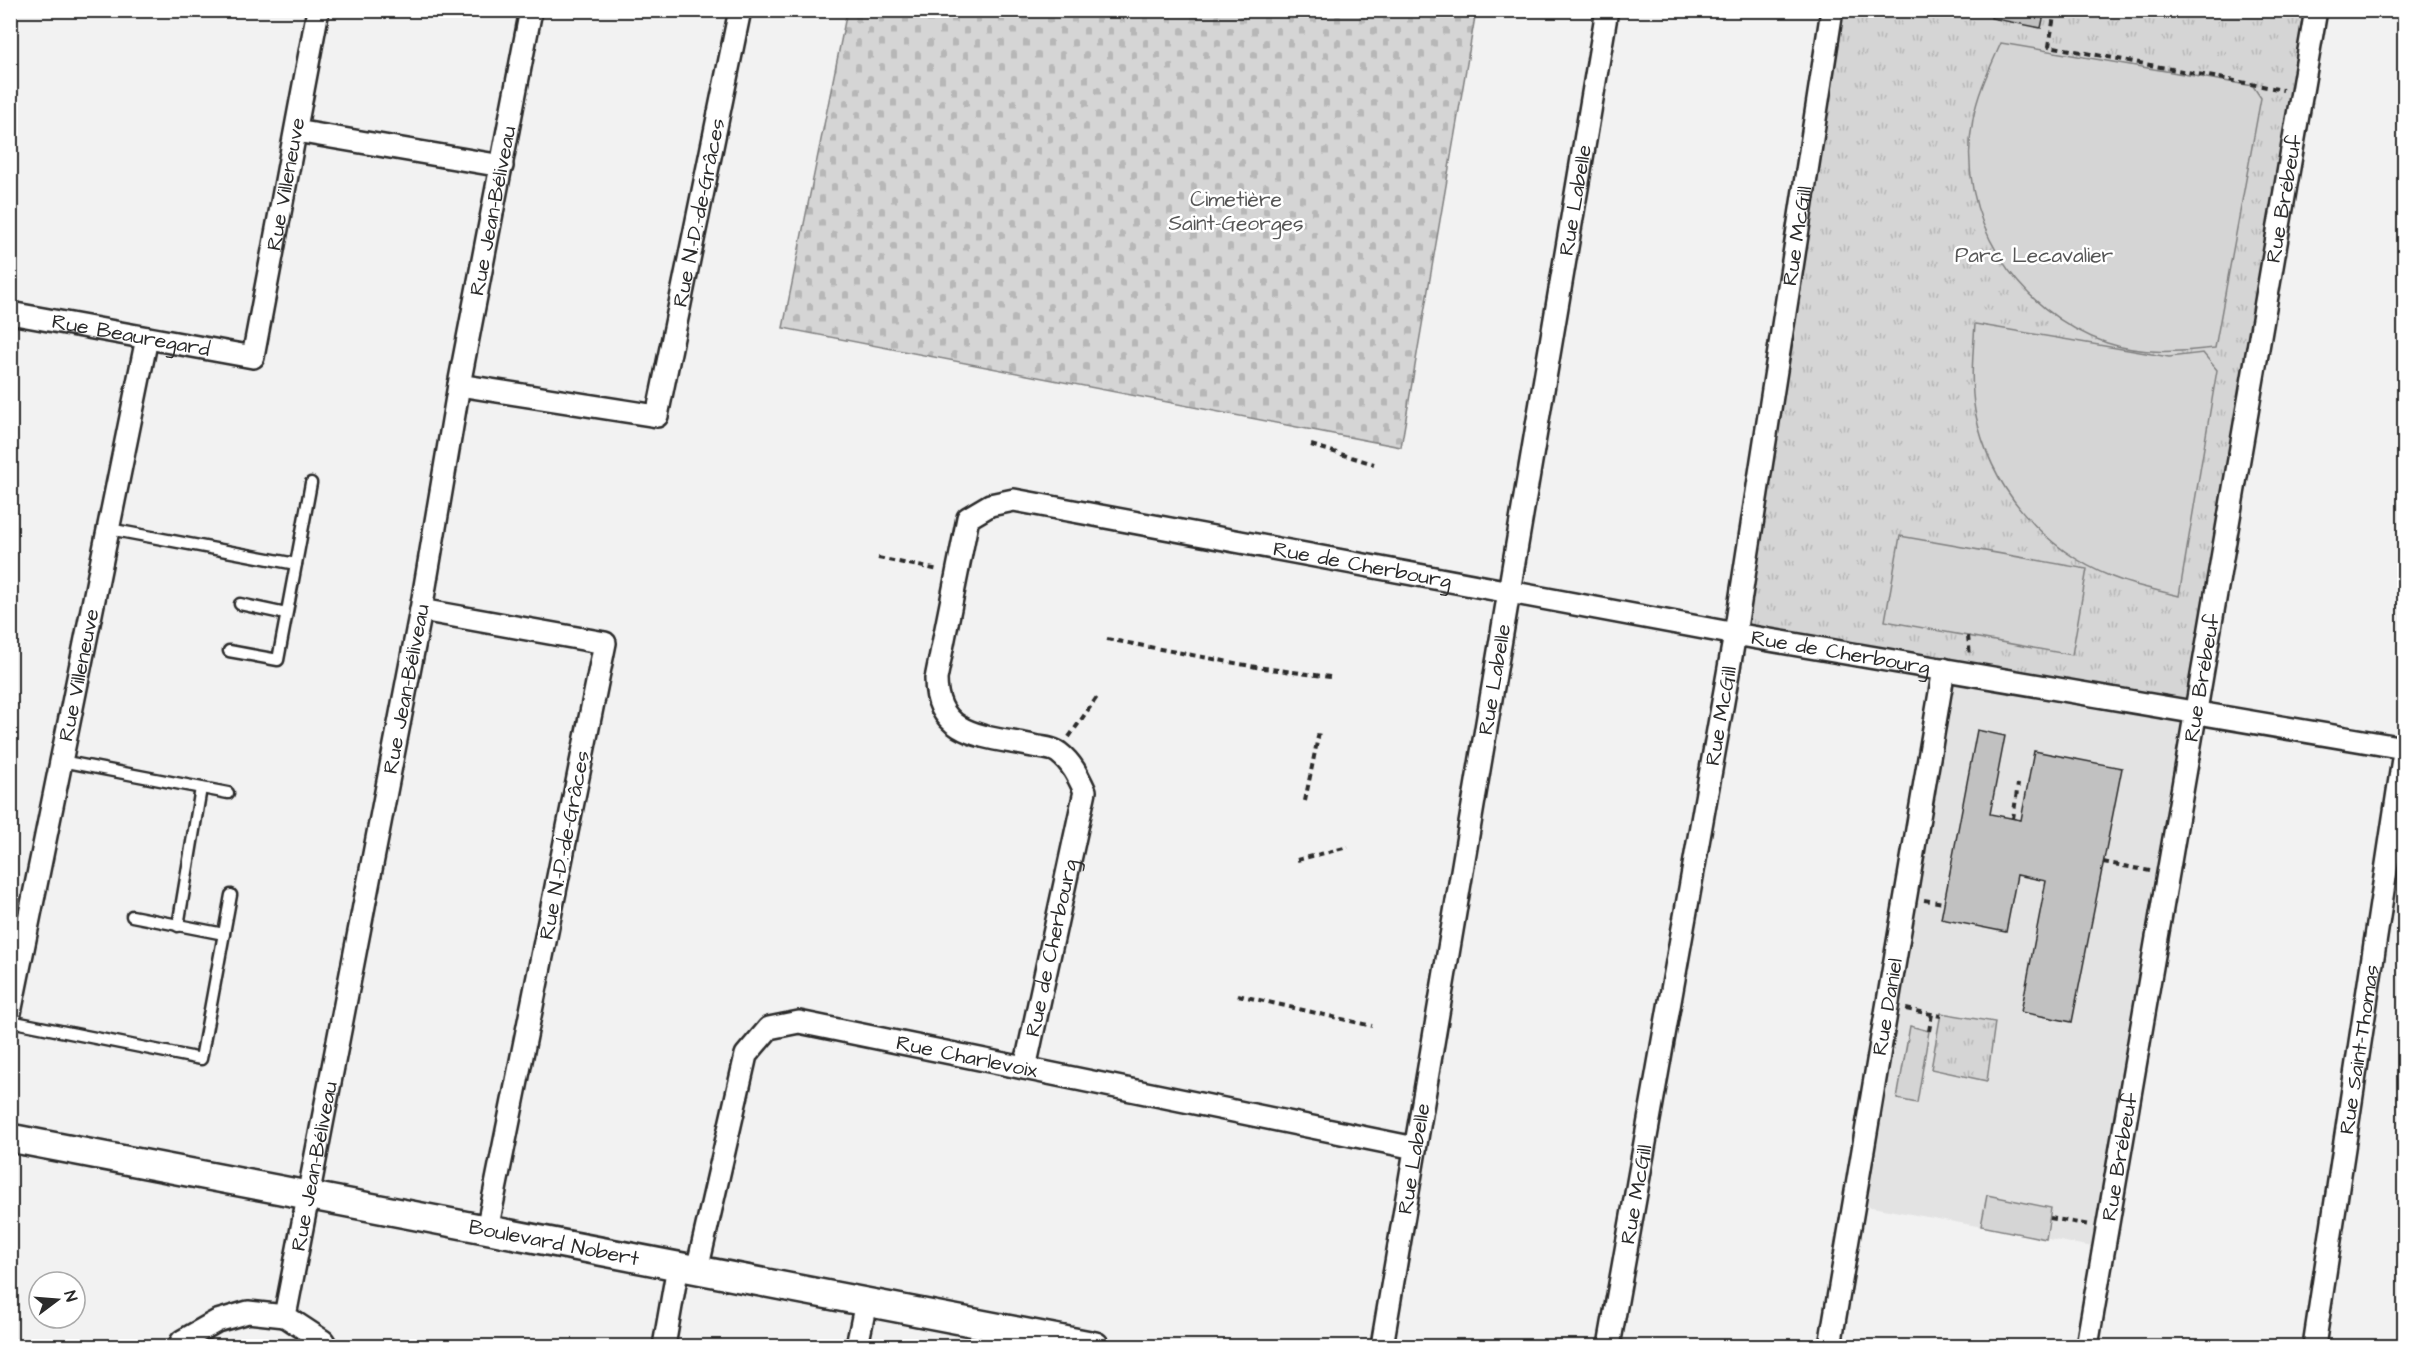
<svg xmlns="http://www.w3.org/2000/svg" width="2415" height="1357" font-family="'Architects Daughter',sans-serif">
<defs>
<pattern id="grass-tufts" width="24" height="20" patternUnits="userSpaceOnUse" patternTransform="scale(1.5)"><rect width="24" height="20" fill="#d5d5d5"/><path d="M3 7l-1-3M5 7V3M7 7l1-3M15 17l-1-3M17 17v-4M19 17l1-3" fill="none" stroke="#b7b7b7"/></pattern>
<pattern id="cemetery-stones" width="16" height="16" patternUnits="userSpaceOnUse" patternTransform="scale(1.5)"><rect width="16" height="16" fill="#d5d5d5"/><path d="M2 7V4a2 2 0 0 1 4 0v3zM10 15v-3a2 2 0 0 1 4 0v3z" fill="#b7b7b7"/></pattern>
</defs>
<rect width="100%" height="100%" fill="#f2f2f2"/>
<filter id="ink" filterUnits="userSpaceOnUse"><feTurbulence type="fractalNoise" baseFrequency=".0167" numOctaves="2"/><feDisplacementMap in="SourceGraphic" scale="12" xChannelSelector="R" yChannelSelector="G"/><feConvolveMatrix kernelMatrix="1 2 1 2 8 2 1 2 1" color-interpolation-filters="sRGB"/></filter>
<g filter="url(#ink)">
<path fill="#e3e3e3" d="M1944 669 2196 713 2104 1249 1855 1204Z"/>
<g fill="url(#grass-tufts)" stroke="#808080" stroke-width="1.5">
<path d="M1832 11H2316L2196 713 1735 634Z"/>
<path d="M1941 1013 1995 1022 1987 1081 1931 1069Z"/>
</g>
<path fill="url(#cemetery-stones)" stroke="#808080" stroke-width="1.5" d="M847 11H1476L1401 447 783 328Z"/>
<g fill="#d5d5d5" stroke="#808080" stroke-width="1.5">
<path d="M2001 43 2253 86 2261 98 2215 348C2178 352 2143 355 2107 343 2016 312 1954 215 1973 119 1978 92 1990 68 2001 43Z"/>
<path d="M1975 324 2169 357 2203 353 2217 370 2179 596C2157 590 2134 586 2112 577 2042 549 1989 486 1975 411 1970 382 1973 353 1975 324Z"/>
<path d="M1900 536 2087 569 2072 655 1885 621Z"/>
<path d="M1910 1026 1929 1031 1917 1103 1897 1099Z"/>
<path d="M1987 1195 2051 1208 2046 1239 1981 1226Z"/>
</g>
<g fill="#c1c1c1" stroke="#2b2b2b" stroke-width="1.5">
<path d="M1992 10H2045L2041 28 1991 18Z"/>
<path d="M1977 730 2005 736 1990 814 2021 820 2034 751 2122 768 2072 1022 2021 1012 2046 881 2017 875 2006 932 1941 919Z"/>
</g>
<g fill="none" stroke-linecap="round" stroke-linejoin="round">
<defs>
<g id="service">
<path d="M109 529 296 564 278 660 229 651"/>
<path d="M296 564 311 483"/>
<path d="M240 604 286 614"/>
<path d="M61 761 228 793"/>
<path d="M132 916 224 934"/>
<path d="M178 926 201 788"/>
<path d="M10 1021 201 1059 231 895"/>
</g>
<g id="minor">
<path d="M296 131 502 166"/>
<path id="s1" d="M10 313 253 357 318 10"/>
<path id="s2" d="M459 385 657 416 740 10"/>
<path d="M421 610 605 643 487 1230"/>
<path id="s3" d="M10 1013 147 338"/>
<path id="s4" d="M1025 1068 1085 791C1078 776 1072 763 1059 753 1053 748 1041 748 1033 746 987 736 936 738 936 679L968 518 990 505 1014 500 1752 637 2404 748"/>
<path id="s5" d="M697 1270 746 1055 769 1028 799 1022 1415 1148"/>
<path d="M179 1346 182 1341 217 1321 248 1312 285 1316"/>
<path id="s6" d="M326 1346 323 1341 285 1316 421 610 459 385 531 10"/>
<path d="M664 1346 678 1266"/>
<path d="M857 1346 866 1302"/>
<path id="s7" d="M1382 1346 1607 10"/>
<path id="s8" d="M1609 1346 1735 634 1832 10"/>
<path id="s9" d="M1830 1346 1944 669"/>
<path id="s10" d="M2087 1346 2316 10"/>
<path id="s11" d="M2314 1346 2404 752"/>
</g>
<g id="tertiary">
<path id="s12" d="M10 1138 1095 1346"/>
</g>
</defs>
<use href="#service" stroke="#2b2b2b" stroke-width="15"/>
<use href="#minor" stroke="#2b2b2b" stroke-width="26"/>
<use href="#tertiary" stroke="#2b2b2b" stroke-width="32"/>
<g stroke="#2b2b2b" stroke-width="4" stroke-dasharray="6 4.5" stroke-linecap="butt">
<path d="M2055 10 2049 46 2283 90"/>
<path d="M1311 445 1374 464"/>
<path d="M878 558 939 570"/>
<path d="M1968 636 1970 656"/>
<path d="M1107 639 1256 667 1330 677"/>
<path d="M1069 737 1097 697"/>
<path d="M1305 801 1319 732"/>
<path d="M2013 819 2018 784"/>
<path d="M1297 860 1348 847"/>
<path d="M2103 862 2150 871"/>
<path d="M1924 900 1944 903"/>
<path d="M1238 995 1372 1026"/>
<path d="M1906 1009 1941 1016"/>
<path d="M1929 1031 1932 1014"/>
<path d="M2050 1218 2090 1225"/>
<path d="M1114 1340 1152 1346"/>
</g>
<use href="#service" stroke="#fff" stroke-width="10"/>
<use href="#minor" stroke="#fff" stroke-width="21"/>
<use href="#tertiary" stroke="#fff" stroke-width="27"/>
</g>
</g>
<g text-anchor="middle" stroke-width="5" stroke-linejoin="round" paint-order="stroke">
<g font-size="21" fill="#2b2b2b" stroke="#fff">
<text dy="7" stroke="none"><textPath href="#s1" startOffset="423">Rue Villeneuve</textPath></text>
<text dy="7" stroke="none"><textPath href="#s7" startOffset="1162">Rue Labelle</textPath></text>
<text dy="7" stroke="none"><textPath href="#s10" startOffset="1164">Rue Brébeuf</textPath></text>
<text dy="7" stroke="none"><textPath href="#s6" startOffset="1176">Rue Jean-Béliveau</textPath></text>
<text dy="7" stroke="none"><textPath href="#s2" startOffset="408">Rue N.-D.-de-Grâces</textPath></text>
<text dy="7" stroke="none"><textPath href="#s8" startOffset="1126">Rue McGill</textPath></text>
<text dy="7" stroke="none"><textPath href="#s1" startOffset="123">Rue Beauregard</textPath></text>
<text dy="7" stroke="none"><textPath href="#s4" startOffset="1058">Rue de Cherbourg</textPath></text>
<text dy="7" stroke="none"><textPath href="#s4" startOffset="1544">Rue de Cherbourg</textPath></text>
<text dy="7" stroke="none"><textPath href="#s3" startOffset="345">Rue Villeneuve</textPath></text>
<text dy="7" stroke="none"><textPath href="#s7" startOffset="676">Rue Labelle</textPath></text>
<text dy="7" stroke="none"><textPath href="#s10" startOffset="678">Rue Brébeuf</textPath></text>
<text dy="7" stroke="none"><textPath href="#s6" startOffset="690">Rue Jean-Béliveau</textPath></text>
<text dy="7" stroke="none"><textPath href="#s8" startOffset="640">Rue McGill</textPath></text>
<text transform="translate(564 845) rotate(-79)" y="7">Rue N.-D.-de-Grâces</text>
<text dy="7" stroke="none"><textPath href="#s4" startOffset="123">Rue de Cherbourg</textPath></text>
<text dy="7" stroke="none"><textPath href="#s9" startOffset="344">Rue Daniel</textPath></text>
<text dy="7" stroke="none"><textPath href="#s11" startOffset="300">Rue Saint-Thomas</textPath></text>
<text dy="7" stroke="none"><textPath href="#s5" startOffset="458">Rue Charlevoix</textPath></text>
<text dy="7" stroke="none"><textPath href="#s7" startOffset="190">Rue Labelle</textPath></text>
<text dy="7" stroke="none"><textPath href="#s10" startOffset="192">Rue Brébeuf</textPath></text>
<text dy="7" stroke="none"><textPath href="#s6" startOffset="204">Rue Jean-Béliveau</textPath></text>
<text dy="7" stroke="none"><textPath href="#s8" startOffset="154">Rue McGill</textPath></text>
<text dy="7" stroke="none"><textPath href="#s12" startOffset="554">Boulevard Nobert</textPath></text>
</g>
<g font-size="21" fill="#565656" stroke="#fff">
<text x="1236" y="206">Cimetière<tspan x="1236" dy="24">Saint-Georges</tspan></text>
<text x="2034" y="262">Parc Lecavalier</text>
</g>
</g>
<rect width="2415" height="1357" fill="none" stroke="#fff" stroke-width="36"/>
<rect x="18" y="18" width="2379" height="1321" fill="none" stroke="#2b2b2b" stroke-width="2" filter="url(#ink)"/>
<g transform="translate(57 1300) rotate(74)"><circle r="28" fill="#ffffff" stroke="#aaaaaa" stroke-width="1.5"/>
<path d="M0-4.5L10 22L0 15L-10 22Z" fill="#2b2b2b"/>
<text y="-9" font-size="16" font-weight="bold" text-anchor="middle" fill="#2b2b2b">N</text>
</g>
</svg>
